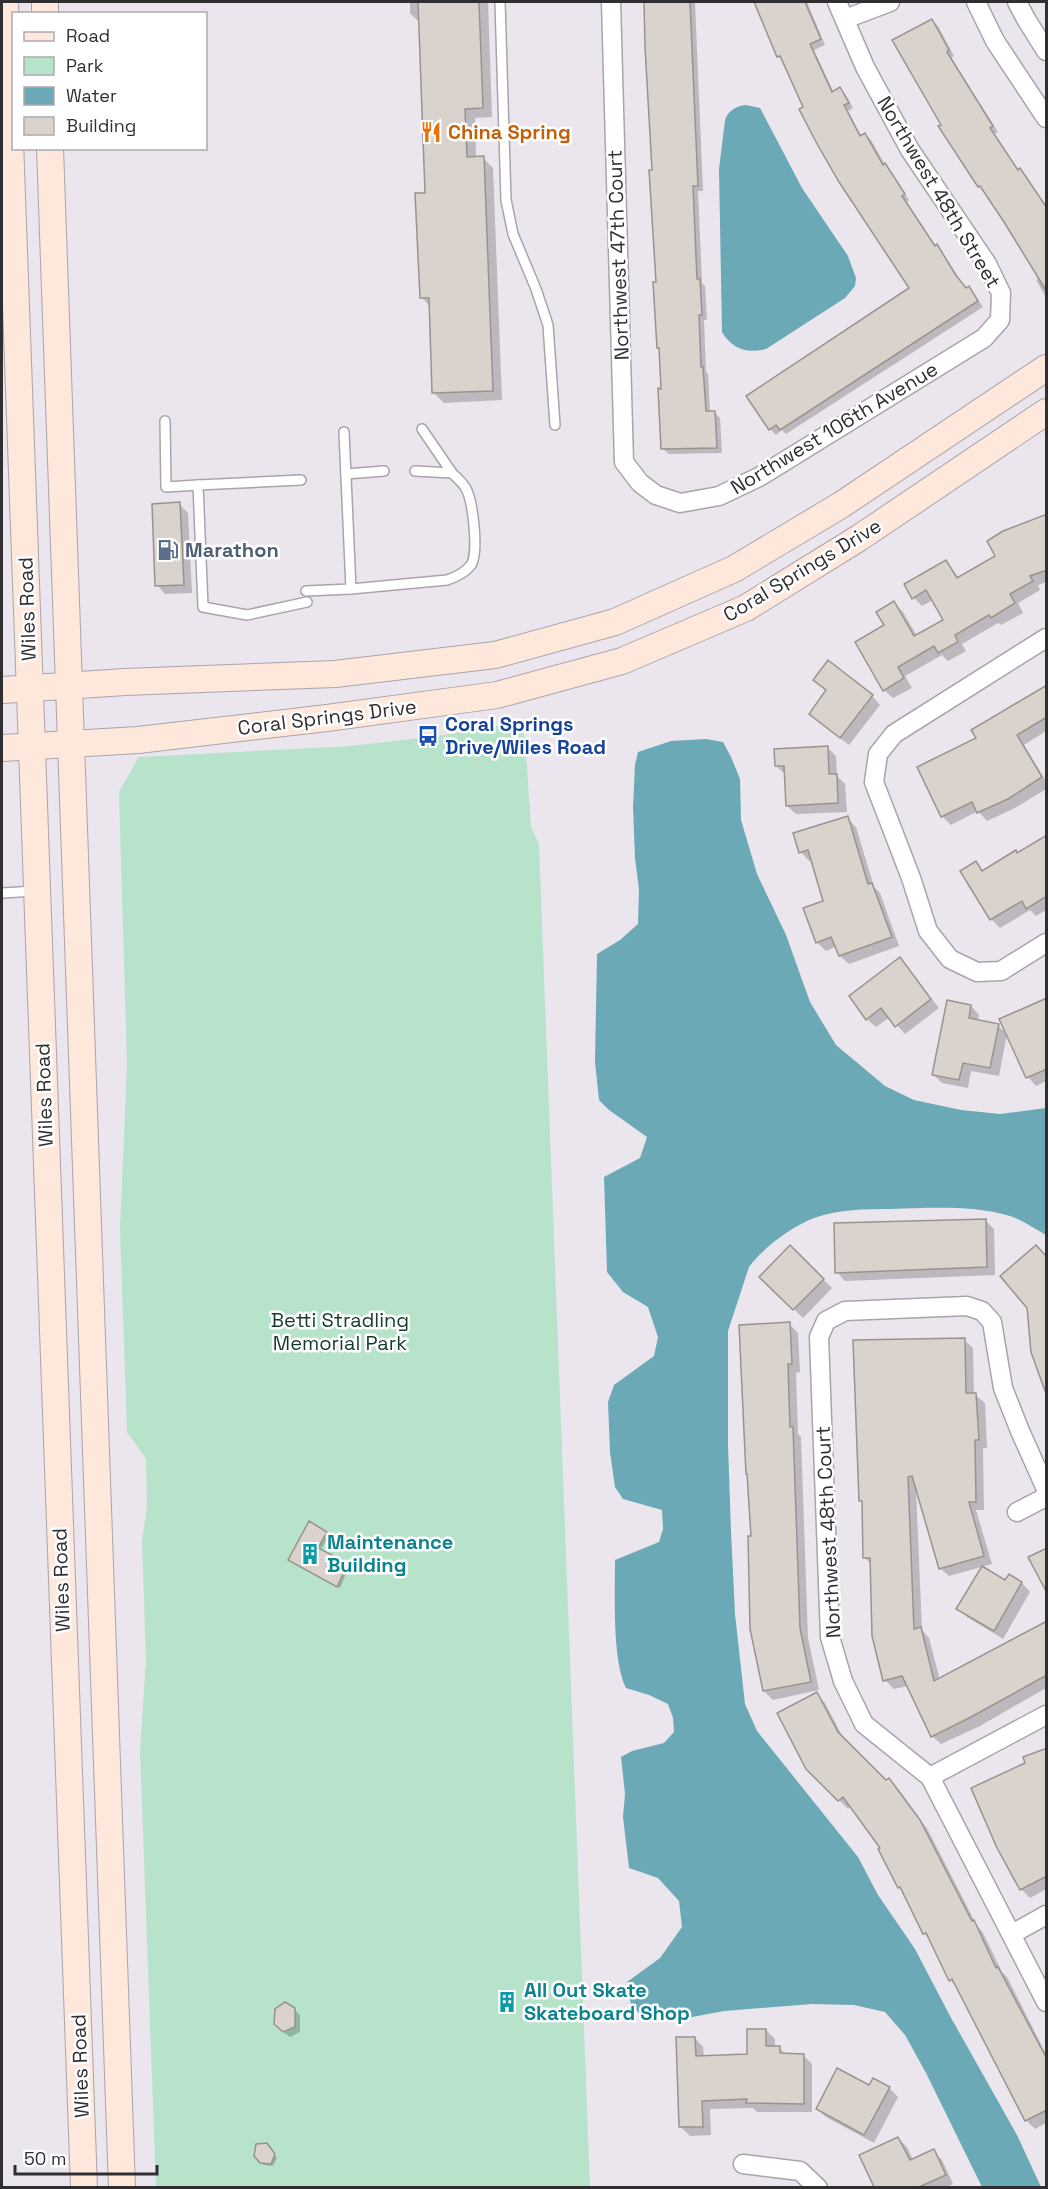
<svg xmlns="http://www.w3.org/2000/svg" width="1048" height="2189" font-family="'Space Grotesk',sans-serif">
<rect width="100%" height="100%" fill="#ebe6ee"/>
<path fill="#b7e3ca" d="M520 721 521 730 525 737 531 827 539 844 590 2187H156L140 1750 146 1660 142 1541 147 1506 146 1459 127 1432 120 1229 127 1065 119 792 139 757 351 746 445 735Z"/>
<g fill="#6aa9b5">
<path d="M746 105 760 108 802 188 848 256 856 278 855 286 845 298 766 349C747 354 732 349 722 332L719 169 725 120C728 111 736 106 746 105Z"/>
<path d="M706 739 723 742 731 757 740 779 741 820 757 874 786 935 810 1002 836 1045 885 1086 914 1100 961 1110 1000 1114 1046 1108V1235C1035 1229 1022 1220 1010 1216 972 1205 930 1208 891 1209 865 1209 840 1209 814 1218 791 1227 764 1247 749 1267L728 1331V1445L731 1531 735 1614 745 1704 757 1731 858 1857 878 1895 915 1949 950 2016 1017 2135 1041 2187H982L926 2073 905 2035 885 2012 854 2005 812 2004 724 2011 676 2020 653 2018 639 2013 631 2005 627 1982 660 1958 682 1927 679 1901 658 1878 629 1868 623 1817 625 1794 621 1757 632 1751 664 1743 674 1732 673 1718 668 1704 649 1695 626 1688C612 1660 615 1594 615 1560L659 1542 663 1529 662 1510 623 1499 615 1487 610 1452 608 1402 614 1385 654 1356 658 1337 648 1307 623 1292 607 1272 604 1177 640 1158 647 1137 609 1110 599 1100 595 1062 597 954 620 940 638 924 639 890 635 858 633 807 635 765 638 752 671 741Z"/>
</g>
<g fill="#0003">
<path d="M410 2H488L492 117 475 118 476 158H483L493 168 502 400 444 403 434 393 431 307 421 297 427 194 421 24 410 13Z"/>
<path d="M646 2H695L703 191H698L702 283 705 286 707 320H704L706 372 708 374 710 412H714L720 418 722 453 669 454 663 449 654 171Z"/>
<path d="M757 2H807L825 45 814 50 834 93 840 89 846 95 853 108 848 111 862 137 865 135 871 140 885 165 909 200 907 202 936 247 942 252 961 281 967 289 969 288 974 294 983 307 786 434 782 430 776 435 770 429 911 289 805 107 784 62 778 56Z"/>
<path d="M932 21 938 26 954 56 951 58 998 132 995 134 1019 171 1026 176 1046 206V297L1036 280 1039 278 1034 265 943 125Z"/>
<path d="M179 504 188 513 192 593 165 594 157 585Z"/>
<path d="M1046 516V582L1038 585 1040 590 1018 603 1023 613 1001 625 998 623 962 644 966 651 948 661 942 655 905 676 912 688 893 698 884 690 886 626 894 603 903 612 917 636 945 620 933 600 922 606 914 598 946 562 959 578 997 556Z"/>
<path d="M815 680 872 696 880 705 849 745 820 722 827 691Z"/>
<path d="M1046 687V731L1024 745 1046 781V789L1015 808 987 821 978 811 951 825 942 816 978 738Z"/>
<path d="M827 747 836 756 837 776 845 784 847 812 796 814 787 806 786 775 776 766Z"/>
<path d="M847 818 856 827 874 887 880 893 899 946 849 964 840 956 837 946 826 951 817 942 825 902 812 860 809 861 801 852Z"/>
<path d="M1018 854 1046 898V910L1036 916 1030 910 1000 928 992 920 962 871 976 863 984 872Z"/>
<path d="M900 959 939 1008 905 1034 890 1017 876 1027 867 1019Z"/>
<path d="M1046 1000V1081L1036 1086 1028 1077Z"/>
<path d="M971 1006 979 1015 978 1022 998 1026 1007 1034 999 1076 971 1071 968 1088 942 1083 933 1074Z"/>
<path d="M985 1220 994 1229 995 1275 845 1281 837 1272Z"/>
<path d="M790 1247 832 1288 803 1318 761 1277Z"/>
<path d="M789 1324 798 1333 800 1372 796 1373 798 1434 801 1437 808 1638 819 1690 773 1700 764 1691Z"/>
<path d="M964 1340 973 1348 974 1394 985 1403 987 1448H983L984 1510H976L992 1564 949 1576 940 1568 916 1489 922 1630 929 1638 940 1680 1046 1623V1688L980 1726 941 1744 932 1736 908 1686 894 1689 885 1680 871 1564 865 1558 864 1504 860 1500Z"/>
<path d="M309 1523 329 1536 320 1551 349 1567 340 1588 289 1560Z"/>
<path d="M1010 1576 1022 1583 1030 1592 1003 1639 967 1617 958 1609 1005 1582Z"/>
<path d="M817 1694 825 1703 846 1743 886 1782 889 1780 898 1789 928 1830 977 1926 982 1931 1002 1972 1007 1977 1046 2054V2123L1035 2129 1026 2120 958 1988 950 1980 930 1939 924 1933 903 1891 900 1887 883 1849 851 1806 848 1809 807 1768Z"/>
<path d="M1046 1750V1889L1030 1898 1021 1889 1027 1764Z"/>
<path d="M294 2009 300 2015V2032L290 2037 281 2030Z"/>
<path d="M766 2030 775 2039V2047H779L786 2055H803L812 2064V2112H757L753 2108 710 2109 711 2135 690 2136 681 2127 695 2038 703 2047 704 2057 748 2056Z"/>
<path d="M870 2087 889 2088 898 2097 874 2143 826 2117 817 2109Z"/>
<path d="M898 2138 907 2147 913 2160 933 2151 942 2160 953 2184 945 2188H876L861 2156Z"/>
<path d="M269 2148 277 2158 273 2166 264 2165 255 2156Z"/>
</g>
<g fill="#dad2cc" stroke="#9a938c" stroke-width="1.5">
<path d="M418 2H479L483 108 465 109 467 157 484 156 493 391 432 393 429 298H420L415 193H425Z"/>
<path d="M644 2H690L698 186H693L697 279H700L702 315H699L701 367H703L706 411H715L717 448 661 449 658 388 661 389 659 348H657L653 282H656L649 170H652L645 47Z"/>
<path d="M754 2H805L821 39 810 44 832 92 840 87 849 103 844 105 860 136 865 133 883 165 885 163 905 194 902 196 935 246 937 244 955 274 966 288 969 286 978 301 780 430 776 425 769 430 746 396 909 288 839 182 816 142 799 109 803 107 780 56 777 57Z"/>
<path d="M932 19 949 50 947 52 993 126 990 128 1018 170 1020 168 1047 208V292L1004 222 980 186 978 187 938 126 941 125 892 40Z"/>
<path d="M180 502 184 585 155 586 152 504Z"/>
<path d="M1047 514V570L1030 576 1033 581 1010 594 1015 603 991 618 989 615 955 635 958 642 938 653 934 646 898 667 904 678 883 691 855 642 884 625 876 612 894 601 914 636 943 620 926 590 912 599 904 584 946 560 957 578 995 556 987 541 1003 531Z"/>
<path d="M828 660 873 695 840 738 809 714 826 690 813 680Z"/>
<path d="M1047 685V717L1017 735 1042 777 1008 799 977 813 972 802 941 817 917 767 976 738 971 730Z"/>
<path d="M828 746 829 774H837L838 803 786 806 784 766H775L774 749Z"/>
<path d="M848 816 868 884 872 883 892 937 839 956 831 937 816 943 803 908 823 901 808 850 799 853 793 833Z"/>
<path d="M1047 835V896L1026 909 1022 901 990 920 960 871 976 861 982 871 1016 850 1017 853Z"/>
<path d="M900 957 931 999 895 1027 881 1008 866 1020 849 996Z"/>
<path d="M1047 998V1069L1026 1078 999 1019Z"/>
<path d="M947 1000 971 1005 969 1018 999 1024 990 1068 963 1063 959 1080 932 1075Z"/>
<path d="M986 1219 987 1267 835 1273 834 1223Z"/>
<path d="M790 1245 824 1279 793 1310 759 1277Z"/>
<path d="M1036 1245 1047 1257V1391H1045L1031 1352 1027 1308 1000 1276Z"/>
<path d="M790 1322 792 1364H788L790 1427H793L800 1628 811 1682 763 1691 750 1629 748 1536H751L747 1474H746L739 1325Z"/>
<path d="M965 1338 966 1393H976L979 1440H975L976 1502H969L984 1556 939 1569 912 1476 908 1477 914 1629 921 1627 934 1681 1047 1621V1675L971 1717 931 1737 902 1676 883 1681 872 1636 870 1558H863L862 1501H859L853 1340Z"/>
<path d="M309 1521 327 1532 318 1548 348 1563 337 1587 288 1560Z"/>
<path d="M1047 1548V1593L1028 1557Z"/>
<path d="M982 1566 1005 1580 1009 1574 1022 1582 994 1631 956 1609Z"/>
<path d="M817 1692 838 1732 886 1780 889 1778 920 1820 972 1921 974 1920 996 1968 998 1967 1047 2059V2110L1025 2121 952 1979 949 1981 926 1933 923 1934 900 1887 898 1888 878 1849 880 1848 843 1797 838 1801 806 1769 777 1713Z"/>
<path d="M1047 1748V1876L1020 1890 997 1848 971 1788 1025 1763 1023 1757Z"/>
<path d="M285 2002 295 2008V2027L283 2032 274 2024 275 2009Z"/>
<path d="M747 2029H766V2046H780V2053L804 2054V2104L746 2103 747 2099 702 2101 703 2127H679L676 2037H695L696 2056 747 2054Z"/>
<path d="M837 2068 869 2085 873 2078 890 2087 864 2135 816 2109Z"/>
<path d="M898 2137 910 2160 934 2149 946 2175 919 2187H874L859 2155Z"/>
<path d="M267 2143 275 2154 271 2164 260 2163 254 2156 256 2144Z"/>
</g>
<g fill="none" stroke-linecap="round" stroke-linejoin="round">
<defs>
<g id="service">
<path d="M500 2 506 200 513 234 536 289 548 325 555 425"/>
<path d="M165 421 166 487 198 485"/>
<path d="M422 429 452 473"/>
<path d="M346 474 384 471"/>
<path d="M301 480 198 485 203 607 247 615 307 602"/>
<path d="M351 589 447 580C456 577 465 573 471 565 479 553 473 499 465 487 462 482 456 477 452 473L415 471"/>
<path d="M306 591 351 589 344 432"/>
<path d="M2 893 35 891"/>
</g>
<g id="minor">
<path d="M611 2 624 462 640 483 656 495 680 503 719 496 759 477 984 338 1000 320 1001 293 987 264 910 150 865 67 837 2"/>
<path d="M976 2 995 41 1046 118"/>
<path d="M1017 2 1026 19 1046 51"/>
<path d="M845 19 890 2"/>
<path d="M1046 638 894 734 878 754 874 782 911 878 928 931 950 959 977 972 1001 971 1046 943"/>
<path d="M1046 1489 1020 1431 1003 1388 992 1322 982 1311 967 1306 845 1311 826 1321 819 1337 830 1637 843 1681 864 1724 930 1777 1046 2002"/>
<path d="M1017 1512 1046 1497"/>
<path d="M930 1777 1046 1715"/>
<path d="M1012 1934 1046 1915"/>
<path d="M743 2164 800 2171 818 2188"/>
</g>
<g id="secondary">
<path d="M5 2C31 730 56 1459 84 2188"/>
<path d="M45 2V14"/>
<path d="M50 148 122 2188"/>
<path d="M2 690 125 682 335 674 495 655 615 622 734 569 841 505 1046 368"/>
<path d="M2 748 138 740 327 718 497 695 622 661 746 608 859 538 1046 412"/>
</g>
</defs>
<use href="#service" stroke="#a9a4ac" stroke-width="12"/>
<use href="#minor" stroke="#a9a4ac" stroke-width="21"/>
<use href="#secondary" stroke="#a9a4ac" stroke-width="28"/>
<use href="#service" stroke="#fff" stroke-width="9"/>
<use href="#minor" stroke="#fff" stroke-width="18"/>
<use href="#secondary" stroke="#fee7db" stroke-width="26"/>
</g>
<defs>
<symbol id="restaurant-bare" viewBox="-9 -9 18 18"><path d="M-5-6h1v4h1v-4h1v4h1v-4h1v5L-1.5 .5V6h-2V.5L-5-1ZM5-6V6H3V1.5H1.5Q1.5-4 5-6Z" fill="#e8710a" stroke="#fff" stroke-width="2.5" paint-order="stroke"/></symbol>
<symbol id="fuel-bare" viewBox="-9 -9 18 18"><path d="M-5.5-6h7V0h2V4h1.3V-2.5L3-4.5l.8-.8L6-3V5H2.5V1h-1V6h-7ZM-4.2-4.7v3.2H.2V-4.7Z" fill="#5c6f8a" stroke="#fff" stroke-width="2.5" paint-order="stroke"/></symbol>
<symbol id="bus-bare" viewBox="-9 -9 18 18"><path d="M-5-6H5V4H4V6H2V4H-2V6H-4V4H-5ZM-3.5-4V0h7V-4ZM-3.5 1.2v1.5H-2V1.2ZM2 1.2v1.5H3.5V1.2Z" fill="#1a4fb4" stroke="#fff" stroke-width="2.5" paint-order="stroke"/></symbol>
<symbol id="building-bare" viewBox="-9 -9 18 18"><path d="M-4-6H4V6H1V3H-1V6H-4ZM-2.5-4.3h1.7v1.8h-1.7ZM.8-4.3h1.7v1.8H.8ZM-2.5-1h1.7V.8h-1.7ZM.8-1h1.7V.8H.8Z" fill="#0f9aa8" stroke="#fff" stroke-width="2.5" paint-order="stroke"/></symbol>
</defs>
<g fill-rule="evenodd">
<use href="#restaurant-bare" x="416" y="117" width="30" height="30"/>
<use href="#fuel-bare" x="153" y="535" width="30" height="30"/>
<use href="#bus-bare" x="413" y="721" width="30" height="30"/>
<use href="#building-bare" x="295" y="1539" width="30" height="30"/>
<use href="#building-bare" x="492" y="1987" width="30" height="30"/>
</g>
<g text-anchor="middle" stroke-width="5" stroke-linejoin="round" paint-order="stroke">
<g font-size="20" font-weight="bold" fill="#c56008" stroke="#fff" text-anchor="start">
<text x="448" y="139">China Spring</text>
</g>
<g font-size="20" fill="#302e31" stroke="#fff">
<text transform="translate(939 192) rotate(59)" y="7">Northwest 48th Street</text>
<text transform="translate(618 255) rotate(-92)" y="7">Northwest 47th Court</text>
<text transform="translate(834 428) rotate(-31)" y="7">Northwest 106th Avenue</text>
<text transform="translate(802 570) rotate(-31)" y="7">Coral Springs Drive</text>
<text transform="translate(27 609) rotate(-92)" y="7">Wiles Road</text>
<text transform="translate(327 717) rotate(-7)" y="7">Coral Springs Drive</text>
<text transform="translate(44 1095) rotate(-92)" y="7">Wiles Road</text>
<text transform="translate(828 1532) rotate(-93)" y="7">Northwest 48th Court</text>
<text transform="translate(61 1580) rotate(-92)" y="7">Wiles Road</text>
<text transform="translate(80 2066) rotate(-92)" y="7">Wiles Road</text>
</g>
<g font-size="20" font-weight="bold" fill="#4e5e75" stroke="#fff" text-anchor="start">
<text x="185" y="557">Marathon</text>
</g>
<g font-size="20" font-weight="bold" fill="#164399" stroke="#fff" text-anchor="start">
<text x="445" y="731">Coral Springs<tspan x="445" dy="23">Drive/Wiles Road</tspan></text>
</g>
<g font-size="20" fill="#133c29" stroke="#fff">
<text x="340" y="1327">Betti Stradling<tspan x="340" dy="23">Memorial Park</tspan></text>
</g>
<g font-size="20" font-weight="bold" fill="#0d838f" stroke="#fff" text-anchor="start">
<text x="327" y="1549">Maintenance<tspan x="327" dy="23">Building</tspan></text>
<text x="524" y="1997">All Out Skate<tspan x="524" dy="23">Skateboard Shop</tspan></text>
</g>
</g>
<rect width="1048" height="2189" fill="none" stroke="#302e31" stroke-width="6"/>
<rect x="12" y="12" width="195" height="138" fill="#ffffff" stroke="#acabad" stroke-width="1.5"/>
<rect x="24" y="32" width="30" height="9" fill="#fee7db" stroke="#acabad" stroke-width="1.5"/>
<text x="66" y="42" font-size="18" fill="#302e31">Road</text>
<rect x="24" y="57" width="30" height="18" fill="#b7e3ca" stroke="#acabad" stroke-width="1.5"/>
<text x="66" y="72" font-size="18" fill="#302e31">Park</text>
<rect x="24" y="87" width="30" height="18" fill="#6aa9b5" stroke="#acabad" stroke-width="1.5"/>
<text x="66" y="102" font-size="18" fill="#302e31">Water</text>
<rect x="24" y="117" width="30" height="18" fill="#dad2cc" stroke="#acabad" stroke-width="1.5"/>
<text x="66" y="132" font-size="18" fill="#302e31">Building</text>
<path d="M15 2165v9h142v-9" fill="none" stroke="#302e31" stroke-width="3"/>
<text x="24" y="2165" font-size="18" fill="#302e31" stroke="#ffffff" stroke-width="4.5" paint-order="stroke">50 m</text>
</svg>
